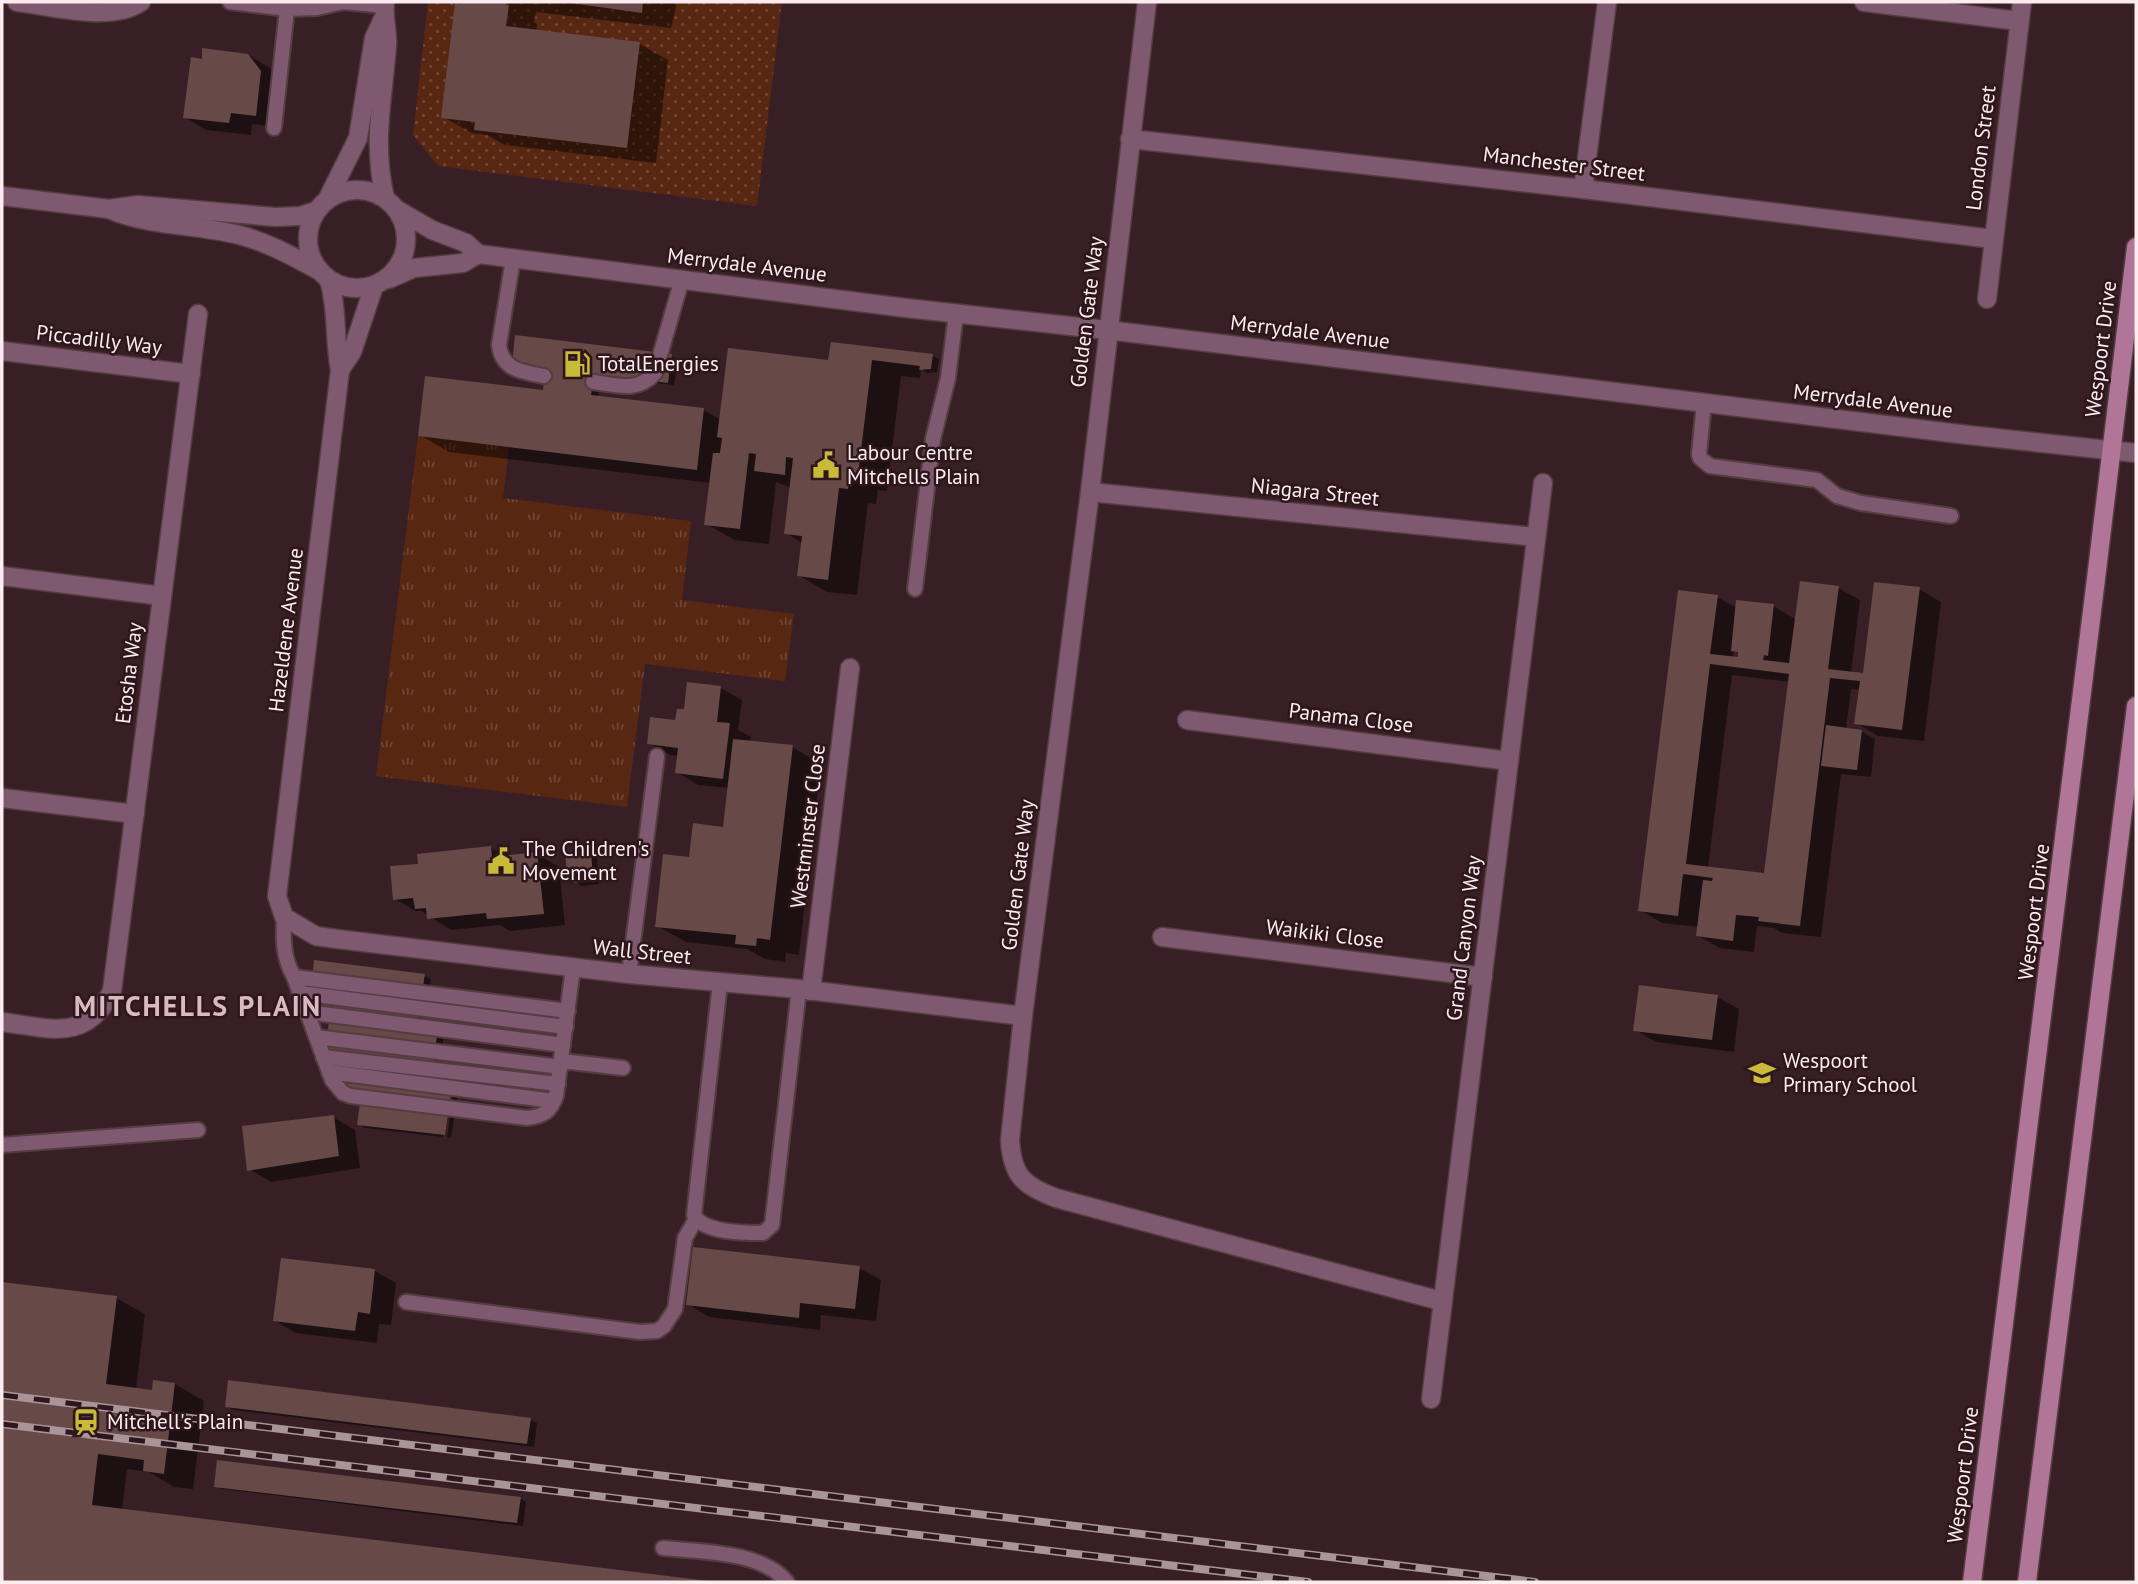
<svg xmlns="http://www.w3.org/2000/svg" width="2138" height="1584" font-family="'PT Sans',sans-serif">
<defs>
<pattern id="grass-tufts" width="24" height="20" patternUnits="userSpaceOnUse" patternTransform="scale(1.75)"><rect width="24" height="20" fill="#582711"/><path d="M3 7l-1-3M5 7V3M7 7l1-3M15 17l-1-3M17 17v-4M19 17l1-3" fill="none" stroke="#714634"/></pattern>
<pattern id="park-dots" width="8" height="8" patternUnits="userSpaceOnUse" patternTransform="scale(1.75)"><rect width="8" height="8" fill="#582711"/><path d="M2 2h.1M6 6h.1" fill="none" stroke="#714634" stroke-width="1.8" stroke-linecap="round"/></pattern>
</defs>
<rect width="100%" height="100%" fill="#381f25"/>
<path fill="url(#grass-tufts)" d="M418 436 509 447 503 498 691 521 682 600 794 614 785 681 645 664 627 807 376 776Z"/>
<path fill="url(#park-dots)" d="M428 2H782L757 206 438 166 413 135Z"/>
<g fill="#0007" fill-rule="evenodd">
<path d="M464 2H677L671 28 536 12 534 22 537 24 536 32 640 44 668 60 656 163 505 145 487 135 472 133 443 117Z"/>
<path d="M248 55 270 68 282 85 277 127 252 124 251 135 206 130 185 117 203 60Z"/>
<path d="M671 356 678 360 674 385 600 377 598 398 704 410 721 420 830 362 932 356 939 359 937 372 927 373 921 369 920 378 901 376 887 491 878 490 876 504 868 503 857 595 827 592 798 575 802 543 786 533 791 488 776 482 769 544 735 540 706 524 711 483 449 452 420 435 544 392 547 370 520 367Z"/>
<path d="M1838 588 1860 600 1851 674 1864 675 1919 589 1941 602 1924 741 1878 736 1856 723 1860 690 1851 689 1846 729 1861 731 1875 739 1871 777 1841 774 1821 937 1782 933 1774 928 1757 926 1754 952 1720 948 1698 936 1699 927 1662 923 1640 910 1717 597 1737 608 1773 606 1797 620ZM1734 650 1740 654 1739 659 1733 658ZM1732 675 1790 682 1766 875 1708 868Z"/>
<path d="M721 688 742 700 738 730 751 737 750 743 792 747 821 764 799 955 786 953 785 962 765 959 747 949 686 942 657 926 691 859 724 829 729 788 698 785 677 772 679 756 670 755 649 743 677 722 685 711Z"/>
<path d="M491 848 507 857 537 854 559 867 565 925 510 931 500 925 451 930 421 911H416L395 899 420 865Z"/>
<path d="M590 851 597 855 599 884 582 886 575 882 573 875 569 872Z"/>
<path d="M424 976 431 979 424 1022 445 1027 440 1065 453 1067 443 1137 365 1128 359 1124Z"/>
<path d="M1717 997 1739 1009 1734 1052 1656 1042 1635 1030Z"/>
<path d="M457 1068 461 1071 451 1138 447 1137Z"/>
<path d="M333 1117 355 1130 360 1168 271 1182 249 1169Z"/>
<path d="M859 1268 881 1280 876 1321 821 1315 820 1330 709 1317 688 1304Z"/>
<path d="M375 1271 396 1283 391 1325 379 1324 377 1343 296 1333 275 1321Z"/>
<path d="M2 1284 116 1298 145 1314 136 1390 153 1392 155 1382 175 1384 204 1401 193 1489 174 1487 149 1472 127 1469 122 1511 717 1582H2Z"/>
<path d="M227 1406 530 1420 537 1423 534 1447 233 1410Z"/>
<path d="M216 1486 520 1498 526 1502 523 1526 223 1489Z"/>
</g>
<g fill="#674a48" fill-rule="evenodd">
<path d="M463 2H507L506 5H509L506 26 640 42 627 148 474 130 475 122 441 118 455 3 462 4Z"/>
<path d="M564 2H643L642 13Z"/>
<path d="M202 48 248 54 261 71 256 116 231 113 229 123 183 118 191 57 202 59Z"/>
<path d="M515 335 672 354 668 383 594 374 591 395 704 408 697 470 418 436 425 376 543 390 545 368 512 364Z"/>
<path d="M831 342 933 354 931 369 919 370 920 366 872 360 858 475H850L848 489 839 488 828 580 797 576 802 536 784 534 793 458 786 457 785 475 754 471 756 454 749 453 740 529 704 525 713 453H720L722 438 717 437 728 348 828 360Z"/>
<path d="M1800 581 1839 586 1828 669 1863 673 1874 582 1920 587 1902 730 1854 724 1860 681 1830 678 1800 926 1758 921 1759 917 1736 915 1733 941 1696 936 1703 880 1712 881 1713 878 1683 874 1678 916 1638 911 1678 590 1718 595 1710 654 1738 657V652L1731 651 1736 600 1774 604 1768 656 1764 655 1763 660 1789 663ZM1710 664 1789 674 1764 873 1686 864Z"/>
<path d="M687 682 721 686 717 722 730 723 723 779 675 773 678 748 647 744 650 717 675 720 677 709H684Z"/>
<path d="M1826 725 1862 730 1857 770 1821 766Z"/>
<path d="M733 739 793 745 770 940 757 938 756 946 735 944 736 935 655 927 663 854 689 857 693 823 723 827Z"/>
<path d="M491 846 492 857 537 852 544 914 487 919 486 913 427 919 426 908 415 909 413 898 393 900 390 866 418 864 417 854Z"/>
<path d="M591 850 593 881 574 883 573 873H567L565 852Z"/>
<path d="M314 960 425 974 418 1019 439 1022 433 1063 455 1065 445 1135 357 1125 361 1096 341 1093 345 1057 325 1055 330 1012 309 1010Z"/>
<path d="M1639 985 1718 995 1712 1040 1633 1031Z"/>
<path d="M334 1115 339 1156 247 1171 242 1126Z"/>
<path d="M693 1247 860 1266 855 1309 800 1303 799 1318 686 1305Z"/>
<path d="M281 1258 375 1269 370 1314 358 1312 355 1331 273 1321Z"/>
<path d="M2 1282 117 1296 106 1384 152 1390 153 1380 175 1383 164 1474 143 1471 144 1460 98 1454 92 1505 717 1582H2Z"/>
<path d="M228 1380 531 1418 527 1444 225 1407Z"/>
<path d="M217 1460 521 1497 517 1523 214 1487Z"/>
</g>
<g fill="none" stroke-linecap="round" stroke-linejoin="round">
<defs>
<g id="service">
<path d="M230 2 287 9 317 8 343 2 385 6"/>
<path d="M274 128 287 9"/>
<path d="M513 259 499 345C502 370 522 372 544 376"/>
<path d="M593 382C618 385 637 393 655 373L682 279"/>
<path d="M1704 403 1699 454 1700 458 1710 466 1817 480 1837 496 1861 503 1951 516"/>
<path d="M915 589 933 439 948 378 956 314"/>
<path d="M284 917C283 939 283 958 294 977L332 1080 343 1093 351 1096 527 1118C544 1116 550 1112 556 1096L573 968"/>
<path d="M629 974 657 756"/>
<path d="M294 977 568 1011"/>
<path d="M720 983 694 1215C703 1233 744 1233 763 1233L772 1225 799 989"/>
<path d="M300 993 566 1027"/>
<path d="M307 1012 563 1045"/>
<path d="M316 1037 561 1067"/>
<path d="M323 1057 558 1084"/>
<path d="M562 1061 623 1068"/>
<path d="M329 1072 554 1101"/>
<path d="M2 1145 198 1130"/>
<path d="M406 1302 640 1332 657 1331 664 1326 675 1309 685 1238 696 1219"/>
<path d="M663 1548C701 1552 762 1551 787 1582"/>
</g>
<g id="minor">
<path d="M17 2C51 6 111 23 141 2"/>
<path d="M1147 2 1090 492 1023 1016 1010 1140C1012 1176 1024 1186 1056 1198L1441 1301"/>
<path d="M1864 2 2019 21"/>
<path d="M1130 139 1583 189 1993 239"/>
<path d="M1583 189 1607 2"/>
<path d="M385 198C372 142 383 100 387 45 388 31 383 19 385 2"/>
<path d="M327 200 358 138 374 38 383 19"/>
<path d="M329 280C338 310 334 340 340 370L277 896 284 917 316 936 337 939 629 974 799 989 1023 1016"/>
<path d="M1987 299 2022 2"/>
<path d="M2 351 191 374"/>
<path d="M340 370 352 352 374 286"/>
<path d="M1090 492 1536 537"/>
<path d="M2 576 162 596"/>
<path d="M1187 720 1509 761"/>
<path d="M2 798 135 814"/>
<path d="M1162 937 1483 977"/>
<path d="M811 991 850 668"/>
<path d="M2 1022C50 1028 86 1043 112 991L198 314"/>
<path d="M1431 1399 1543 483"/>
</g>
<g id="tertiary">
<circle cx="357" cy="239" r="49"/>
<path d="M2 196 109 209 138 205 275 217 300 216 316 211"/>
<path d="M396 209 432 230 466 243 478 254 906 308 1107 330 1968 435 2136 453"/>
<path d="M111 210C152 227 196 224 239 235 267 242 292 256 318 270"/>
<path d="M389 279 414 268 463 263 478 254"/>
</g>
<g id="secondary">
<path d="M1972 1582C2030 1137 2082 692 2136 247"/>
<path d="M2027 1582 2136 706"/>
</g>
</defs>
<use href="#service" stroke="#543c41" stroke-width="18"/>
<use href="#minor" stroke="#543c41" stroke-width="21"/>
<use href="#tertiary" stroke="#543c41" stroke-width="21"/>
<use href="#secondary" stroke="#543c41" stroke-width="21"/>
<use href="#service" stroke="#7f596f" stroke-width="14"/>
<use href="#minor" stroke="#7f596f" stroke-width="18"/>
<use href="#tertiary" stroke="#7f596f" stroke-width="18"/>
<use href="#secondary" stroke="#b07597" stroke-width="18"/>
<defs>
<g id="rail">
<path d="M2 1395 1535 1582"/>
<path d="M2 1424 1308 1582"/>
</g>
</defs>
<use href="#rail" stroke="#a99499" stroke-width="8"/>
<use href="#rail" stroke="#2d161c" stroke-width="5" stroke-dasharray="16" stroke-linecap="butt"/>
</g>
<defs>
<symbol id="fuel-bare" viewBox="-9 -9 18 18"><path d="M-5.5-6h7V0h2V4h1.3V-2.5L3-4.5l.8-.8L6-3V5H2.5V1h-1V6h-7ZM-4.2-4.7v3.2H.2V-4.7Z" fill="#c9ba3a" stroke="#2d161c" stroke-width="2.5" paint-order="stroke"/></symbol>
<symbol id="civic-bare" viewBox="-9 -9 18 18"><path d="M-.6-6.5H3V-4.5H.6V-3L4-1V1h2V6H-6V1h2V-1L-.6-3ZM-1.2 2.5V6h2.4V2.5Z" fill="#c9ba3a" stroke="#2d161c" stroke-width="2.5" paint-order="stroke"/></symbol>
<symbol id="school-bare" viewBox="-9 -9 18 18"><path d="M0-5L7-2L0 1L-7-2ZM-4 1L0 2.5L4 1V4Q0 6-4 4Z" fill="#c9ba3a" stroke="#2d161c" stroke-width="2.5" paint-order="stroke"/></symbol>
<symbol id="station-bare" viewBox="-9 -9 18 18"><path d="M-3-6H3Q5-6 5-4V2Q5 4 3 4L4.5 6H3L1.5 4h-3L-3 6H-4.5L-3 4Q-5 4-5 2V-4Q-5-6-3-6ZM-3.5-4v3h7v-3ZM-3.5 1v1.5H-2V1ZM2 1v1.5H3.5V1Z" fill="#c9ba3a" stroke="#2d161c" stroke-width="2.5" paint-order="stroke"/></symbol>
</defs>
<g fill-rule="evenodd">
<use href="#fuel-bare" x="558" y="345" width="38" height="38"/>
<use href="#civic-bare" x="807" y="446" width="38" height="38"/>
<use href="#civic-bare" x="482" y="842" width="38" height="38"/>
<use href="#school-bare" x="1743" y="1054" width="38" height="38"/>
<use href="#station-bare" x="67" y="1403" width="38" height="38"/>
</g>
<g text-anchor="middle" stroke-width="5" stroke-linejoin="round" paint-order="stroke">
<g font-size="21" fill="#fdecef" stroke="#2d161c">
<text transform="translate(1981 148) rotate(-83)" y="7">London Street</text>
<text transform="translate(1564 164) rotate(7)" y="7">Manchester Street</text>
<text transform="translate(747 265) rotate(7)" y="7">Merrydale Avenue</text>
<text transform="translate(1087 312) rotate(-83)" y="7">Golden Gate Way</text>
<text transform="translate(1310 332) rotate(7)" y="7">Merrydale Avenue</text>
<text transform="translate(99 340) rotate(7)" y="7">Piccadilly Way</text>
<text transform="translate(2101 349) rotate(-83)" y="7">Wespoort Drive</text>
<text transform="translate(1873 401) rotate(7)" y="7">Merrydale Avenue</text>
<text transform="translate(1315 492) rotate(6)" y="7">Niagara Street</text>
<text transform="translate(286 630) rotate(-83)" y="7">Hazeldene Avenue</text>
<text transform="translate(129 673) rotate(-83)" y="7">Etosha Way</text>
<text transform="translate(1351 718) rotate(7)" y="7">Panama Close</text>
<text transform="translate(808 826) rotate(-83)" y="7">Westminster Close</text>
<text transform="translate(1018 875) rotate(-83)" y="7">Golden Gate Way</text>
<text transform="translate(2034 912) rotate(-83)" y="7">Wespoort Drive</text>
<text transform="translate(1325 934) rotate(7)" y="7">Waikiki Close</text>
<text transform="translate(1464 938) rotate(-83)" y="7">Grand Canyon Way</text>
<text transform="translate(642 952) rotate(6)" y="7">Wall Street</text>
<text transform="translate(1963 1475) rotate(-83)" y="7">Wespoort Drive</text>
</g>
<g font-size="21" fill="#fdecef" stroke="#2d161c" text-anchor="start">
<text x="598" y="371">TotalEnergies</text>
<text x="847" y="460">Labour Centre<tspan x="847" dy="24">Mitchells Plain</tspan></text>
<text x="522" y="856">The Children's<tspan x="522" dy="24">Movement</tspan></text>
<text x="1783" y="1068">Wespoort<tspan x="1783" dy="24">Primary School</tspan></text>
<text x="107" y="1429">Mitchell's Plain</text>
</g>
<g font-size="28" font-weight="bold" letter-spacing="2" fill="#dab9c0" stroke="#2d161c">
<text x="198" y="1016">MITCHELLS PLAIN</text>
</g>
</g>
<rect width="2138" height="1584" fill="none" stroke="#fdecef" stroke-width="7"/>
</svg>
